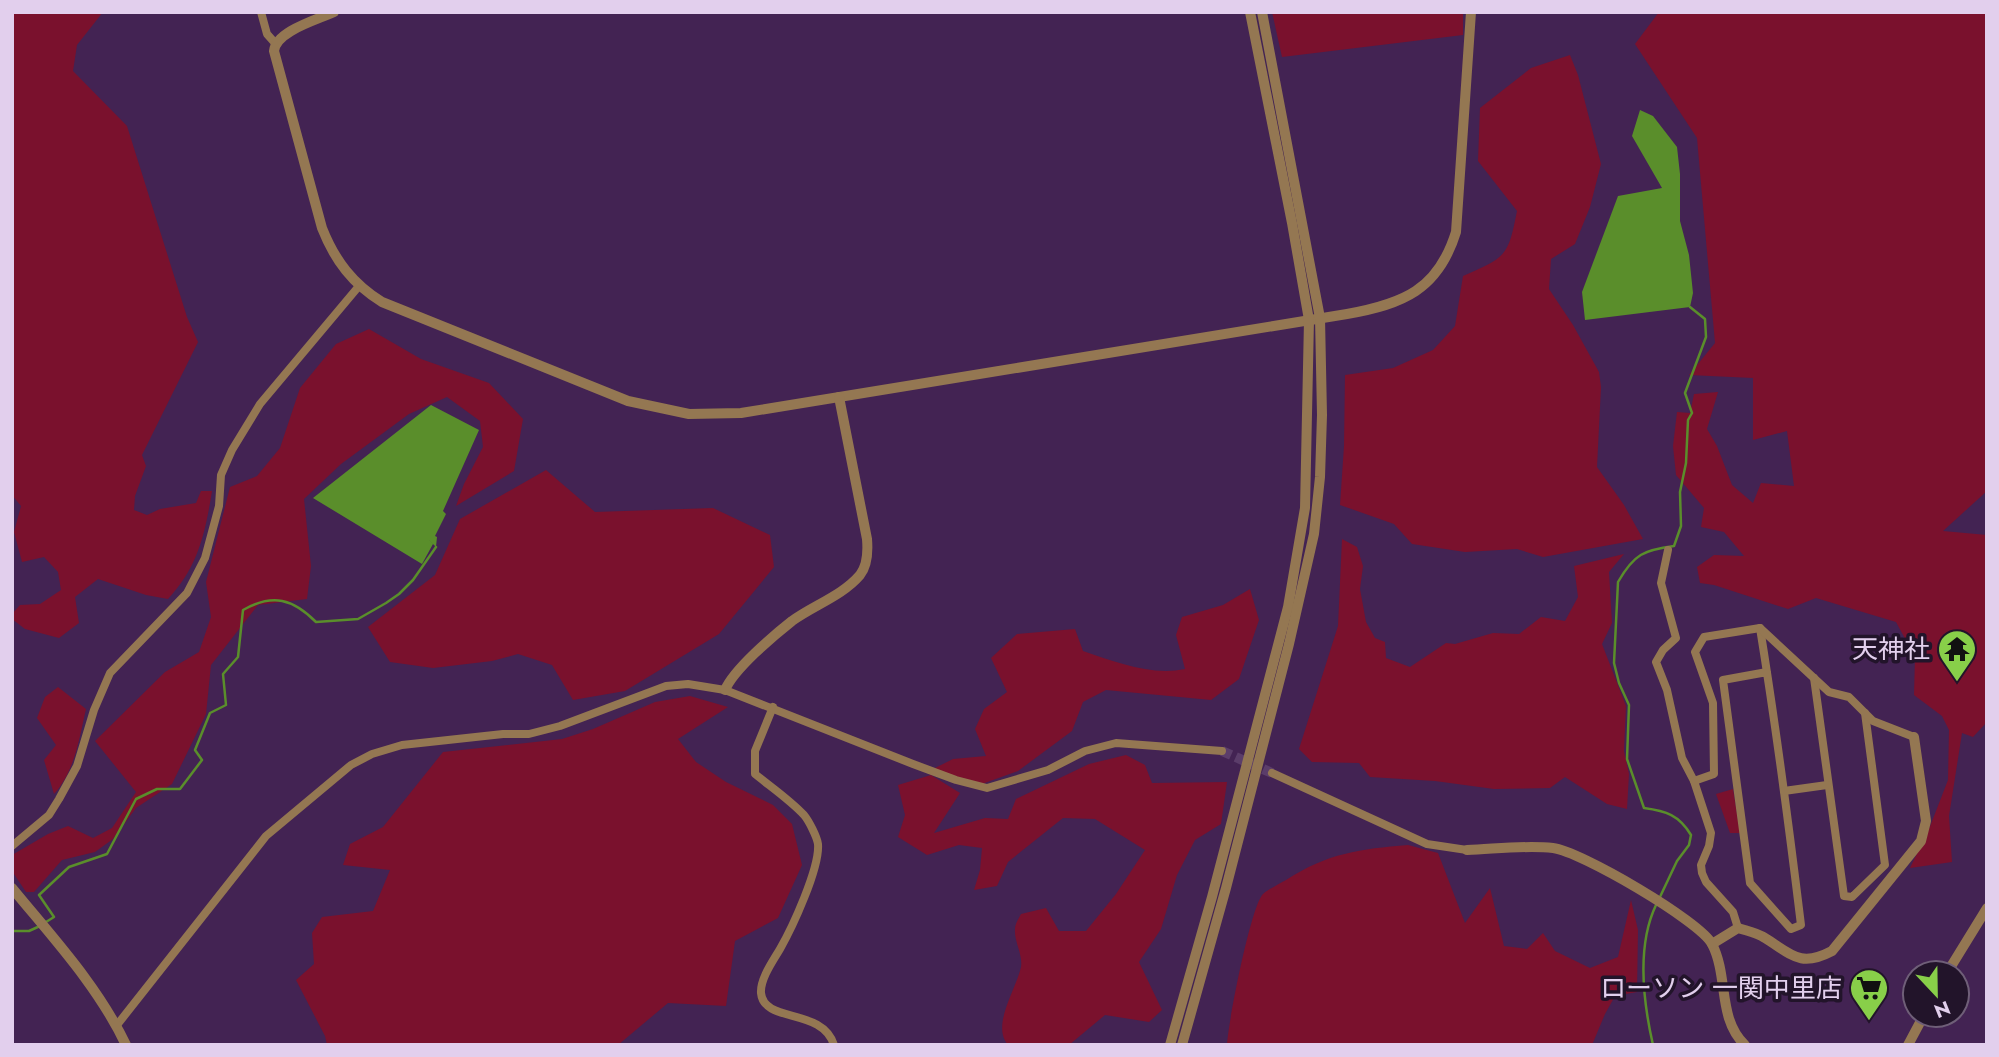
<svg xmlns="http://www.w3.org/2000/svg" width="1999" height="1057" font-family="Jost,'Noto Sans JP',sans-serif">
<rect width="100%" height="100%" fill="#432353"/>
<g fill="#7a112d">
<path d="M12 12H103L77 45 73 71 127 126 187 317 198 342 142 455 146 466 135 496 134 510 147 515 160 509 196 503 201 491H212C205 534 198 567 168 599L146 595 98 579 75 597 79 623 59 638 25 629 12 619V614L20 605 40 604 61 590 58 572 44 557 22 562 14 532 21 506 12 495Z"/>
<path d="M1272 12H1463V35L1282 57Z"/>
<path d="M1659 12H1987V491L1943 531 1987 535V722L1973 737 1962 733 1949 816 1952 862 1910 868 1929 829 1948 780 1949 730 1942 716 1914 695 1915 657 1896 622 1816 598 1788 609 1714 585 1700 583 1697 567 1714 555 1744 556 1724 532 1701 527 1704 508 1676 475 1673 446 1677 412 1690 413 1694 394 1718 392 1707 429 1717 446 1732 485 1753 503 1761 483 1794 486 1787 431 1753 440V378L1689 375 1715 343 1697 138 1635 44Z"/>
<path d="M1570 55 1578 75 1601 164 1590 207 1575 244 1551 259 1549 289 1573 325 1599 372 1601 387 1597 467 1624 505 1643 539 1543 557 1517 549 1465 552 1412 544 1394 524 1340 505 1344 446 1345 375 1393 368 1433 350 1455 326 1463 276C1506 257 1508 257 1517 211L1478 161 1480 108 1531 68Z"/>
<path d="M369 329 421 359 489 383 523 419 514 471 456 506 464 484 483 447 480 421 447 397 409 414 341 464 304 499 311 566 307 599 258 605 211 665 206 714 172 784 136 808 113 839 95 852 62 860 34 892H26L12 871V855L48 834 68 826 93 838 112 828 136 792 95 741 165 672 199 652 211 617 206 582 230 487 257 476 280 448 300 388 336 344Z"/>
<path d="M546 470 595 512 713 508 770 535 774 567 719 634 625 691 573 700 552 665 518 654 492 661 433 668 390 662 368 627 435 575 460 519Z"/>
<path d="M1342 539 1357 547 1363 566 1360 589 1366 622 1375 638 1385 642 1386 658 1410 667 1446 643 1455 644 1493 633 1519 634 1541 617 1565 621 1578 597 1574 566 1624 554 1609 572 1612 623 1602 644 1626 706 1624 751 1629 774 1627 809 1607 804 1565 777 1550 788 1494 789 1435 781 1370 777 1359 763 1312 762 1299 749 1338 626Z"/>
<path d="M1250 589 1259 620 1239 679 1211 700 1106 690 1083 702 1072 731 1018 771 979 785 933 769 953 759 986 756 975 729 984 709 1007 692 991 658 1017 634 1075 629 1083 651C1116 662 1151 676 1185 669L1176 635 1182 617 1223 605Z"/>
<path d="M58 687 86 709C79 739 75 771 54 794L44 760 56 745 37 718 45 697Z"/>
<path d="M690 696 728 707 678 739 696 762 726 782 773 805 792 824 802 865 778 918 735 941 726 1006 668 1003 618 1045H327L325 1036 296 980 314 964 312 933 322 917 373 911 390 870 343 865 350 844 383 827 443 752 562 739 593 729 655 702Z"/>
<path d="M1126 755 1145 765 1152 783 1227 782 1221 824 1195 840 1177 875 1161 929 1139 962 1162 1010 1149 1022 1105 1015 1069 1045H1008C991 1025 1016 990 1021 967 1023 954 1014 942 1015 929 1015 924 1019 918 1021 914L1046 908 1059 931H1086L1116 894 1145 850 1095 819 1063 818 1008 862 997 886 974 890 980 870 982 848 959 845 927 855 898 837 905 815 898 785 931 775 960 793 934 833 985 818 1008 819 1016 799 1089 764Z"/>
<path d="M1733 789 1740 833H1730L1716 794Z"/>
<path d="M1408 845 1438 853 1465 923 1490 888 1504 946 1527 949 1543 933 1555 951 1590 968 1618 957 1631 900 1638 930 1637 992 1615 996 1605 1014 1592 1045H1227C1228 1023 1251 906 1263 894 1269 889 1279 884 1286 880 1328 853 1360 849 1408 845Z"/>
</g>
<g fill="#5a8e2b">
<path d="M1640 110 1653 116 1677 147 1680 174V221L1689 255 1693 293 1690 307 1585 320 1582 292 1618 196 1662 188 1632 136Z"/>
<path d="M431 405 479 430 443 511 446 514 435 536 437 537 436 547 428 539 433 544 422 564 313 498Z"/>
</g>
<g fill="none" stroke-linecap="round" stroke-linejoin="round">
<g stroke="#5a8e2b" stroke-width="2.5">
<path d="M1659 899 1677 861 1689 845 1691 835C1679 815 1666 811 1644 808L1627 759 1629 705 1619 683 1614 663 1618 582C1634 554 1644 550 1674 546L1681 526 1680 492 1686 463 1688 420 1692 413 1685 393 1706 337 1705 319 1690 307"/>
<path d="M46 922 54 917 39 895 69 867 107 854 136 799 157 789H180L202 760 195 750 210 713 226 705 223 674 238 657 243 610C273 593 293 599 316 622L358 619 386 603 399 594 413 580 436 547"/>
<path d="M12 931H29L40 926"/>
<path d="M1653 1045C1643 1001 1636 947 1656 905"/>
</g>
<path stroke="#5b3d6a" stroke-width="10" stroke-dasharray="10 5" stroke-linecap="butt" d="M1222 751 1272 773"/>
<g stroke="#947752" stroke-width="8">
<path d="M261 12 267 34 275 43"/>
<path d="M1668 550 1661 583 1676 638 1663 650 1656 662 1667 690 1682 758 1694 781"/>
<path d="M1760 628C1776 727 1789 826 1801 925L1791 929 1750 883 1723 680 1767 672"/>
<path d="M1814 678 1844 896 1852 897 1885 865 1865 713"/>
<path d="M773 707 755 751V774C771 787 790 800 804 815 809 821 817 837 818 844 820 868 792 928 780 949 773 961 760 979 761 993 764 1024 822 1007 834 1045"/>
<path d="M1272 773 1427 844 1467 850"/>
<path d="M1784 791 1827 785"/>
<path d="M12 846 49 815 59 799 77 766 94 710 110 673 187 593 205 558 219 506 221 475 232 450 260 404 359 286"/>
<path d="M1738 928 1733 912 1706 882 1702 873 1701 865 1709 846 1711 833 1694 781 1714 774 1713 703 1695 652 1704 637 1760 628 1829 692 1849 697 1873 721 1914 737"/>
<path d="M117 1025 266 836 351 765 372 754 402 745 503 734H529L560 726 666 686 688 684 725 690 913 764 956 780 987 788 1048 770 1085 751 1116 743 1222 751"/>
</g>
<g stroke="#947752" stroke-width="10">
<path d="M334 12C317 20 276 31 274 51L322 228C335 261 353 284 382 302L628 401 689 414 741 413 1347 314C1403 304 1438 290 1456 232L1471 12"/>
<path d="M725 690C734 669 773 636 792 621 814 605 842 596 860 575 868 565 868 551 867 539L839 397"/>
<path d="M1467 850C1495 849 1525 845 1553 848 1580 851 1700 921 1712 944 1729 977 1717 1018 1745 1045"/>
<path d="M12 888C53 938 98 986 126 1045"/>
<path d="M1712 944 1738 928C1747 931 1756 932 1765 938 1791 954 1800 968 1832 951L1921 841 1926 821 1914 737"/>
<path d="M1947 973 1987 908"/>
<path d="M1170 1045 1212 897 1288 607 1305 508 1309 320 1292 223 1250 12"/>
<path d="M1182 1045 1226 888 1289 644 1314 534 1320 477 1322 415 1320 318 1262 12"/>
<path d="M1908 1045 1924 1015"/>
</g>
</g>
<defs>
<symbol id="temple-pin" viewBox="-11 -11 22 30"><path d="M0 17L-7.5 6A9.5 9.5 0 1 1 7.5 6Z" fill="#88cf49" stroke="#22142a"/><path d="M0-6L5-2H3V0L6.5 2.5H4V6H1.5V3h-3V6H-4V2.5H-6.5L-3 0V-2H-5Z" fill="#111"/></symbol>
<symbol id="supermarket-pin" viewBox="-11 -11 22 30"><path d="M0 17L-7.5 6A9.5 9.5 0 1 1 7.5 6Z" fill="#88cf49" stroke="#22142a"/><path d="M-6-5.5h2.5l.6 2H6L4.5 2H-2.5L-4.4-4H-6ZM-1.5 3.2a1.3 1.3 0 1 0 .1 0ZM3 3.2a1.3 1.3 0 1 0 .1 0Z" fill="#111"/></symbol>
</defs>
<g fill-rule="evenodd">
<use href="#temple-pin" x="1935" y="627" width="44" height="60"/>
<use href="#supermarket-pin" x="1847" y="966" width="44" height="60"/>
</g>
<g text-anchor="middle" stroke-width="7" stroke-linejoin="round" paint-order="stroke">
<g font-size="26" fill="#e2cfed" stroke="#22142a" text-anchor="end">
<text x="1930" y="658">天神社</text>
<text x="1842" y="997">ローソン 一関中里店</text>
</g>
</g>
<rect width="1999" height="1057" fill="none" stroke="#e2cfed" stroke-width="28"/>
<g transform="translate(1936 994) rotate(158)"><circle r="33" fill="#22142a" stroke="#6f5f78" stroke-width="2"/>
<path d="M0-5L12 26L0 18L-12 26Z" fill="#88cf49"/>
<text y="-10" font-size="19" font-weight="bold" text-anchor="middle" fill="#e2cfed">N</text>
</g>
</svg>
